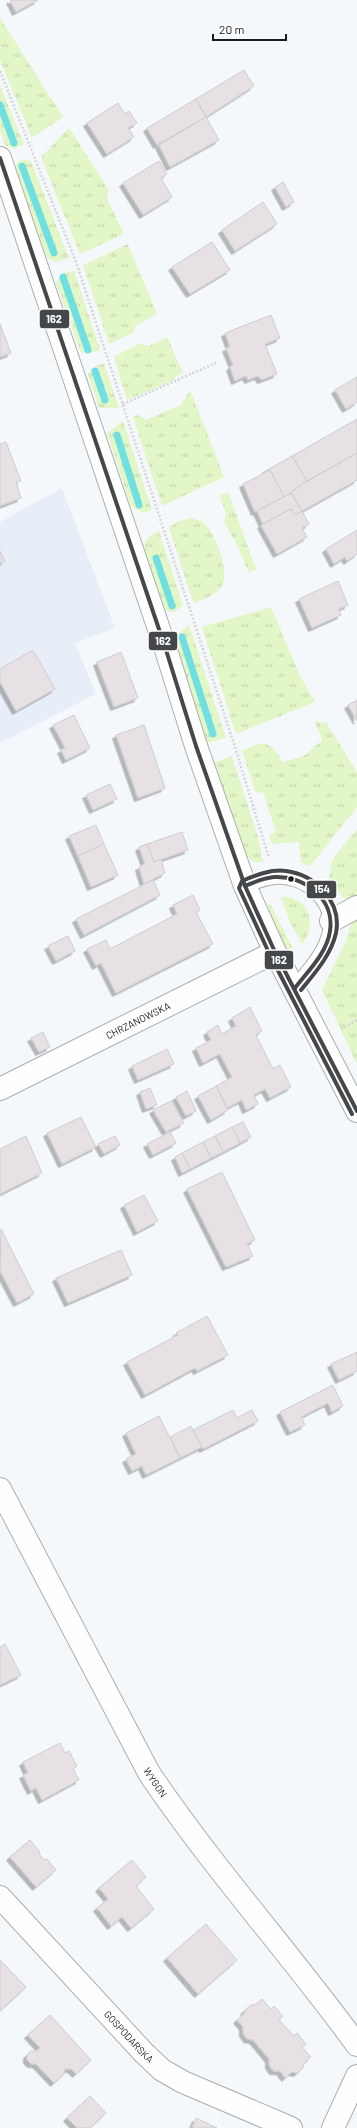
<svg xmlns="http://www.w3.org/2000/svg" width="357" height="2128" font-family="Barlow,sans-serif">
<defs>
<pattern id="grass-tufts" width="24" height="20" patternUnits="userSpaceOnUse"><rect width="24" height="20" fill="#e3f6c7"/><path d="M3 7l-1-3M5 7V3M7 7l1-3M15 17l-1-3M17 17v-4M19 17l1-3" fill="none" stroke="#c2d2aa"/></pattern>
<filter id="shadow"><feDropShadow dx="-3.5" dy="3.5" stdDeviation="0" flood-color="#0004"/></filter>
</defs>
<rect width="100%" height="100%" fill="#f5f8fb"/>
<path fill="#e8eef8" d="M62 488 115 628 75 643 96 694 0 743V522Z"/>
<g fill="url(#grass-tufts)">
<path d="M0 18 63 117 32 138 0 60Z"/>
<path d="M0 85 24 144 14 149 5 145 0 130Z"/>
<path d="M69 128 109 190 107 198 124 234 80 254 41 157Z"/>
<path d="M23 159 31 161 69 258 56 262 47 258 15 170 17 163Z"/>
<path d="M128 244 157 314 135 326 134 332 109 344 83 265Z"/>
<path d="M74 270 100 350 90 353H81L56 283 60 275Z"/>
<path d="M167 337 183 373 176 376 174 380 127 400 114 357 140 343 148 347Z"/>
<path d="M104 363 119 408H99L88 374 97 366Z"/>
<path d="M191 392 224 477 162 506 133 417 138 415 146 420 181 405 188 393Z"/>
<path d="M123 421 152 510 144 513 131 507 107 433Z"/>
<path d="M228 492 256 569 249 573 235 541 224 522 226 514 220 495Z"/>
<path d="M192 518C197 520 203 521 206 525 216 535 229 571 223 584 219 593 204 600 195 603L193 602 169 528 176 522Z"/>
<path d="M159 531 183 605C176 612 171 615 163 608L143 545 150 536Z"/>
<path d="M271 607 301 678 315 702 236 734 202 627Z"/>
<path d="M189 625 226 738 206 743 173 638Z"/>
<path d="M318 721 323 724 326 722 357 772V807L310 866 301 863 299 842 272 844 269 835 276 832 263 792 256 793 242 751C266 740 268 740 283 762L304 756 322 740 315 722Z"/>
<path d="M232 756 259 840 263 862H254L245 855 213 763Z"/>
<path d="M357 829V898L349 901 343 898 329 879 332 860Z"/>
<path d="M281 897C309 896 318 924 302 944L290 922Z"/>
<path d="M270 903 293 949H287C280 937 264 917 270 903Z"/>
<path d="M357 918V1064L322 990 345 943 351 924Z"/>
</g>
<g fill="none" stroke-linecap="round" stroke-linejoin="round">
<g stroke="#70dfe2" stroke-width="7">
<path d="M0 105 14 143"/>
<path d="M22 166 54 253"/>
<path d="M63 277 88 350"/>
<path d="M95 371 105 400"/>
<path d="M117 435 139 505"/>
<path d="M156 558 172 606"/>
<path d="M182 637 213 734"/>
</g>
</g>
<g fill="#e7e1e5" stroke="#cdcdcf" filter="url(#shadow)">
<path d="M10 0H38L16 12Z"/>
<path d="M244 70 254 86 206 117 196 99Z"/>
<path d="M196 99 206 117 157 145 147 128Z"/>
<path d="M118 103 125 114 129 111 137 123 128 128 134 137 107 154 87 123Z"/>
<path d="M206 117 219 140 170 167 159 145Z"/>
<path d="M159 161 167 174 161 178 172 197 143 215 123 183Z"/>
<path d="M283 182 294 202 286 207 275 187Z"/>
<path d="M263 202 277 224 235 251 222 230Z"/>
<path d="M212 242 230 270 190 294 172 267Z"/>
<path d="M271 315 280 338 265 344 277 374 261 380 258 376 248 380 246 376 235 381 230 367 233 365 226 348 230 347 225 333Z"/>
<path d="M0 324 11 353 0 357Z"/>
<path d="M357 377V402L346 409 335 390Z"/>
<path d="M357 419V453L307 481 292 456Z"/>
<path d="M6 442 21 481 16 482 21 498 0 506V444Z"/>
<path d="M357 453V480L302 511 290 491Z"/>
<path d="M292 456 307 481 284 497 270 470 262 473Z"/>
<path d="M270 470 284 497 255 512 243 484Z"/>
<path d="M291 493 302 511 295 515 291 509 263 524 257 511Z"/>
<path d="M291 509 295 515 302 511 309 524 302 528 307 537 277 554 261 525Z"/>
<path d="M357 530V554L347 561 345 557 334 564 326 549Z"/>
<path d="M0 551 5 561 0 564Z"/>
<path d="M338 581 348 605 339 609 341 615 312 628 299 599Z"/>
<path d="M33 650 55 689 16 711 0 682V669Z"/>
<path d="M121 652 138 698 114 707 97 662Z"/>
<path d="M357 700V721L348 705Z"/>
<path d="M74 715 90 748 66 760 61 750 65 748 53 725Z"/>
<path d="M144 725 165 788 138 798 116 735Z"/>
<path d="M110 784 117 799 93 810 86 795Z"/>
<path d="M96 825 104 844 78 856 69 836Z"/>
<path d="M182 832 188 850 154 862 147 844Z"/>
<path d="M104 844 118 875 91 887 78 856Z"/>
<path d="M147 844 154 862 161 859 165 873 144 884 139 867 145 864 139 847Z"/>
<path d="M153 880 160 895 84 935 76 919Z"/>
<path d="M193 895 200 910 196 912 213 944 116 993 101 963 96 966 87 949 106 940 110 949 177 914 173 905Z"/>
<path d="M68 936 75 951 56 961 48 946Z"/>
<path d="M250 1007 262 1031 256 1035 273 1069 280 1065 291 1087 270 1098 265 1089 254 1095 258 1104 246 1110 242 1100 227 1108 216 1086 232 1077 220 1054 203 1063 196 1048 211 1040 207 1032 218 1025 222 1034 236 1026 232 1018Z"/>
<path d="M43 1032 50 1047 39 1052 31 1038Z"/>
<path d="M167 1049 174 1064 138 1080 132 1066Z"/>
<path d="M216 1086 228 1110 211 1120 198 1096Z"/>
<path d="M150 1088 157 1105 146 1109 140 1092Z"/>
<path d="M187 1091 196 1111 186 1116 176 1097Z"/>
<path d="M171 1101 184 1123 166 1132 153 1110Z"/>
<path d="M81 1117 96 1147 62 1164 47 1133Z"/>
<path d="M243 1122 251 1137 240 1143 232 1127Z"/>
<path d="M232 1127 240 1143 223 1152 215 1136Z"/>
<path d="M170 1132 176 1143 153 1155 147 1144Z"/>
<path d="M26 1136 42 1173 0 1194V1149Z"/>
<path d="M115 1136 120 1145 104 1154 98 1144Z"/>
<path d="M215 1136 223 1152 211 1158 203 1142Z"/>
<path d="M203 1142 211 1158 190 1169 182 1153Z"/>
<path d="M182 1153 190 1169 182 1173 175 1157Z"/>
<path d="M222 1172 255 1240 247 1244 253 1256 226 1267 187 1189Z"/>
<path d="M144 1195 158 1221 137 1232 124 1205Z"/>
<path d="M1 1229 34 1294 17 1303 0 1271Z"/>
<path d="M121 1250 132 1275 68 1303 56 1278Z"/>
<path d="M207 1316 228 1355 197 1371 195 1368 145 1395 127 1362 178 1335 176 1333Z"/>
<path d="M357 1352V1371L339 1380 331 1364Z"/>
<path d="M333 1385 343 1406 332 1412 328 1403 301 1417 305 1425 290 1432 280 1412Z"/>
<path d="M233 1410 237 1418 252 1410 258 1421 203 1449 193 1430Z"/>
<path d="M159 1416 180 1458 146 1475 142 1466 132 1471 126 1459 136 1454 126 1433Z"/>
<path d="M191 1426 202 1447 180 1458 170 1437Z"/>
<path d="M5 1644 21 1675 0 1685V1647Z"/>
<path d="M60 1743 65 1753 69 1751 77 1766 73 1769 79 1780 42 1800 36 1788 31 1791 23 1775 28 1773 23 1762Z"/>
<path d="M30 1840 40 1852 38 1853 45 1860 47 1859 56 1870 36 1887 10 1857Z"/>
<path d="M132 1860 146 1877 136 1886 154 1909 131 1928 122 1917 111 1926 97 1908 108 1899 99 1888Z"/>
<path d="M206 1924 237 1960 198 1994 167 1958Z"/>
<path d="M0 1960 26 1987 0 2011Z"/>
<path d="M262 1999 271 2009 274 2006 283 2016 279 2020 294 2036 297 2033 306 2044 302 2047 311 2057 304 2063 303 2068 297 2073 292 2072 285 2078 280 2071H273L269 2065V2059L253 2040 247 2039 243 2033V2027L237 2020 244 2014 245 2010 251 2005H255Z"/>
<path d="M50 2015 91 2060 76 2074 71 2069H65L64 2074 54 2083 36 2064H31L27 2060V2055L31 2051H36L40 2048 28 2035Z"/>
<path d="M90 2096 106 2113 90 2128H77L67 2118Z"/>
<path d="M196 2118 217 2128H192Z"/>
</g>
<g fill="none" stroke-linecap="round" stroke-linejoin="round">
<defs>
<path id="service" d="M245 886C254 882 264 878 274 877 304 874 336 900 330 931 326 953 308 971 295 988"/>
<g id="minor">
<path d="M0 158 166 650 196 746 245 886 275 952 357 1111"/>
<path d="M331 921 357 907"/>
<path id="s1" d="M0 1089 275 952"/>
<path id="s2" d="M0 1489 149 1773C213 1868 290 1953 357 2045"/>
<path id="s3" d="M0 1897 144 2053 162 2070 183 2082 291 2128"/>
<path d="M333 2128 357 2076"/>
</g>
</defs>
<use href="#service" stroke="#abaeb0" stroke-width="16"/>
<use href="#minor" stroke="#abaeb0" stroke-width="24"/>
<g stroke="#d5d5d6" stroke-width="2.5" stroke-dasharray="2 2" stroke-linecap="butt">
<path d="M0 71 76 262 234 744 269 858"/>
<path d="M123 404 218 362"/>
<path d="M341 1029 357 1020"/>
</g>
<use href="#service" stroke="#fefefe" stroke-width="14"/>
<use href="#minor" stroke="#fefefe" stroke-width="22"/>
<defs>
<g id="bus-1">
<path d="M0 158 166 650 196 746 245 886 275 952 357 1111"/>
<path d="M245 886C254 882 264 878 274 877 304 875 335 899 330 931 327 953 308 971 295 988"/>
</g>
<path id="bus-2" d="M301 990C315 973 331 955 336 933 342 902 316 875 286 871 271 869 256 875 242 881L239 888 270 955 352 1114"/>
</defs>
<use href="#bus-1" stroke="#fff" stroke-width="7"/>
<use href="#bus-2" stroke="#fff" stroke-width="7"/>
<use href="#bus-1" stroke="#45484a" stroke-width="4"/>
<use href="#bus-2" stroke="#45484a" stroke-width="4"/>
</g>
<circle fill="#191c1e" stroke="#fff" stroke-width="1.5" cx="291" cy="879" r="3.5"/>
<g text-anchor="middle" stroke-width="3.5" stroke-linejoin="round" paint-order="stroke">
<g font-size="10" fill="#191c1e" stroke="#fff">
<text dy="4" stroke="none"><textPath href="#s1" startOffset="154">CHRZANOWSKA</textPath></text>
<text dy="4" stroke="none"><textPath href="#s2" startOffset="332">WYGON</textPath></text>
<text dy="4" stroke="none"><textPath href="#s3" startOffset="190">GOSPODARSKA</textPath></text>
</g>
</g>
<g stroke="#fff" stroke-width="1.5">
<rect x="39" y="309" width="31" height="20" rx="4" fill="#45484a"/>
<rect x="148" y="631" width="30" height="20" rx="4" fill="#45484a"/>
<rect x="306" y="880" width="31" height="19" rx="4" fill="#45484a"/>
<rect x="264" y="950" width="30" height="20" rx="4" fill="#45484a"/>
</g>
<g font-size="11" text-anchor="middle" font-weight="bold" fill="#fff">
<text x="54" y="323">162</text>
<text x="163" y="645">162</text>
<text x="322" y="893">154</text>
<text x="279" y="964">162</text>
</g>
<path d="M213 34v6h73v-6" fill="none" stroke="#191c1e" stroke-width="2"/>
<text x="219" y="34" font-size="12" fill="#191c1e" stroke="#ffffff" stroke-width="3" paint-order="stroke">20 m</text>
</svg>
